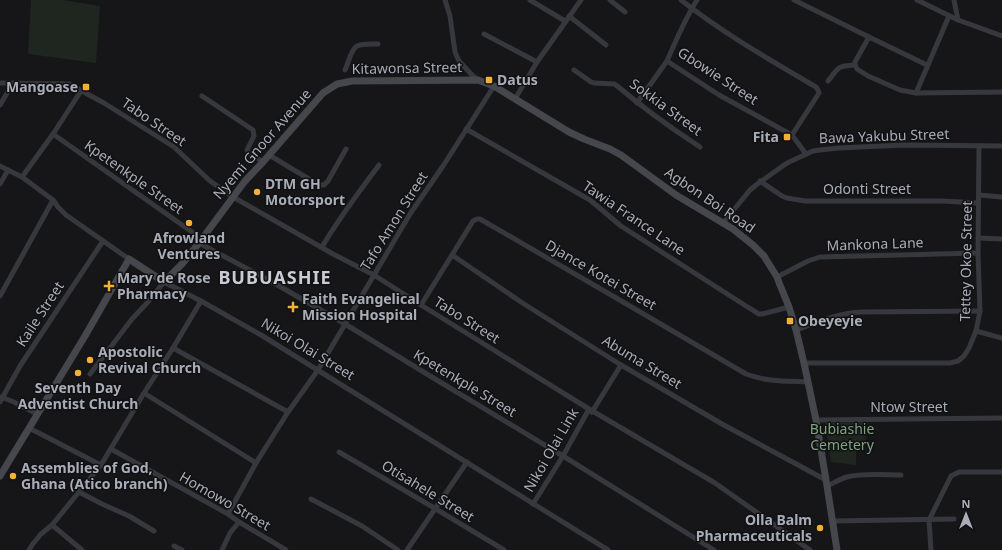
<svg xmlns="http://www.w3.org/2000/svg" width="1002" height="550" font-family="'Noto Sans',sans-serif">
<rect width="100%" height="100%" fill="#161618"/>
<g fill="#1e261f">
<path d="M31 0H63L100 6 96 63 28 54Z"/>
<path d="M865 422 866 442 856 443V465L831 462 825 423Z"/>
</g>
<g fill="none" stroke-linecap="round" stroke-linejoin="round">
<g stroke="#37383d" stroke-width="5">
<path d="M445 0 450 16 455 52 459 61 472 75 478 80"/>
<path d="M530 0 565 21"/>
<path d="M610 0 625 12"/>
<path d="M681 0C723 33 770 60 816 87L818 90 819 93 792 135"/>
<path d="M697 0C685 19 676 40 667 61L719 95 792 135 806 154"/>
<path d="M794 0 869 37 927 65"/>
<path d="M917 0 958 20 1002 36"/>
<path d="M954 0 958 20"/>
<path d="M569 16 606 45"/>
<path d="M484 34 537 62"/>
<path d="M869 37 855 62V65L857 69 868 76 900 90 916 93 1002 92"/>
<path d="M345 70C348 64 351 49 357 46 363 43 372 44 378 44"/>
<path d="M574 70 591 82 594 83 614 84 616 85C643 108 671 128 700 147"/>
<path d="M828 81C839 67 837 66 855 65"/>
<path d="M0 83 69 84 104 103 174 147 210 181 233 197 333 254 374 275 421 305 589 409 715 483 810 550"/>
<path d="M916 93 949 16"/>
<path d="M202 96 253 130 254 136 247 150 248 152 263 162"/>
<path d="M515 99 537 62 581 0"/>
<path d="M637 103 667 61"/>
<path d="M0 105 13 83"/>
<path d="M466 129 590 200 621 226 746 306 759 314H762L789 307"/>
<path d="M53 134 202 239"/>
<path d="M269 155 319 185H324L328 181 346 149"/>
<path d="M0 166 22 177 53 200 58 207 66 215 129 259"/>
<path d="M22 177 53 134 81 91"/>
<path d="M760 181 782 196 787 198 805 201H942L978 203"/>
<path d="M0 184 8 170"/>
<path d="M979 195 1002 197"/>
<path d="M723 223 750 190 756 185 787 163 813 151 820 150 839 148 904 145 1002 146"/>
<path d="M978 238 1002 239"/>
<path d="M199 243 274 283 345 324 440 382 563 456 714 550"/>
<path d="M322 247C339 218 359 192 379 165"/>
<path d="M452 255 524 304 621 365 722 424 826 480"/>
<path d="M777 277 808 261 820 257 978 253"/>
<path d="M0 296 53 200"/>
<path d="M421 305 473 221 477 219H480L618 299 746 374C767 382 786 381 808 382"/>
<path d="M796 330C818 322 839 313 861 312L980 311"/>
<path d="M976 331 1002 338"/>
<path d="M173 348 288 412"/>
<path d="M804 363H950L958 361 964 356 969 348 976 331 980 311 978 253 979 146"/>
<path d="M90 374 132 319 147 303 164 282 201 301 261 335 608 550"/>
<path d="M144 393 256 463"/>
<path d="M1 397 14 402 37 414"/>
<path d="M0 402 20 366 103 241"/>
<path d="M592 412 621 365"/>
<path d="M816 420 1002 418"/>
<path d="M29 428 101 465"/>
<path d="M111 449 228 514 239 522 286 550"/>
<path d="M339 452 436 509 504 550"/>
<path d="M827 486C834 483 840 479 847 477 861 473 886 475 901 475"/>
<path d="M79 492 102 504 129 516 154 531"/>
<path d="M311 499 362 526 398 550"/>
<path d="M533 504 563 456 589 409"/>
<path d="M228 514 256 463 288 412 318 370 410 214 443 166 494 86"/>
<path d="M833 521 954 519"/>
<path d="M52 525 82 550"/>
<path d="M174 546 182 550"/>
<path d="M29 550 32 545 41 534 52 525 101 465 144 393 173 348 201 301"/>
<path d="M222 550 230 533 239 522"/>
<path d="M407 550 467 462"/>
<path d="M931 550 929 520 951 476 959 472H1002"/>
</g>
<path stroke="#45474d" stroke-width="7" d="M0 476 85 336 129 259 164 282 182 264 199 243 245 181 263 162 323 93 337 84 352 81 478 80 494 86 569 132 584 139 610 149 621 155 676 195 733 229 753 245 764 256 777 277 780 285 789 307 796 330 804 363 816 420 827 486 837 550"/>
</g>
<g fill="#f2b134" stroke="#111113" stroke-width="1.5">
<rect x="485" y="76" width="8" height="8" rx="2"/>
<rect x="82" y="83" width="8" height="8" rx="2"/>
<rect x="783" y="133" width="8" height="8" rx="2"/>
<circle cx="257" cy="192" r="4"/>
<circle cx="189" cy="223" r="4"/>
<path d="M107 280h4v4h4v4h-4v4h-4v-4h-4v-4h4z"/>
<path d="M291 301h4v4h4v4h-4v4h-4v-4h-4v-4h4z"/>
<rect x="786" y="317" width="8" height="8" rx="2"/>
<circle cx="90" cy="360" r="4"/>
<circle cx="78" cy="373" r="4"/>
<circle cx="13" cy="476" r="4"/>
<circle cx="820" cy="528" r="4"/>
</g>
<g text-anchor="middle" stroke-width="3" stroke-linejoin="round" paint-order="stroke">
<g font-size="14" fill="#a8adb8" stroke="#111113">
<text transform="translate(407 68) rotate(-1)" y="5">Kitawonsa Street</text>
<text transform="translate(718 76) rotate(33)" y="5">Gbowie Street</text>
<text transform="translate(666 107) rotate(36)" y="5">Sokkia Street</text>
<text transform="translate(154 122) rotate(34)" y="5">Tabo Street</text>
<text transform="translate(884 136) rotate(-2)" y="5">Bawa Yakubu Street</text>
<text transform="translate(262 144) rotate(-49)" y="5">Nyemi Gnoor Avenue</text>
<text transform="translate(134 177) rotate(35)" y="5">Kpetenkple Street</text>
<text x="867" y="194">Odonti Street</text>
<text transform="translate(710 200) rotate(34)" y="5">Agbon Boi Road</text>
<text transform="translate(634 218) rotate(34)" y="5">Tawia France Lane</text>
<text transform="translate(394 221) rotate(-58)" y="5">Tafo Amon Street</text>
<text transform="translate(875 244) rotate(-2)" y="5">Mankona Lane</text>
<text transform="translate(966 261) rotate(-89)" y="5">Tettey Okoe Street</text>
<text transform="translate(601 275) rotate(30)" y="5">Djance Kotei Street</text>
<text transform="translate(40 314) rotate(-57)" y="5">Kaile Street</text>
<text transform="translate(467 320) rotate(32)" y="5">Tabo Street</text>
<text transform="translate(308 349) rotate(31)" y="5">Nikoi Olai Street</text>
<text transform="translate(642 362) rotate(31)" y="5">Abuma Street</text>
<text transform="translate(465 383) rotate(31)" y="5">Kpetenkple Street</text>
<text x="909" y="412">Ntow Street</text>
<text transform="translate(551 450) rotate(-60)" y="5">Nikoi Olai Link</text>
<text transform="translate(428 491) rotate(31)" y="5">Otisahele Street</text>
<text transform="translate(225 501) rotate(30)" y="5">Homowo Street</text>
</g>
<g font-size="14" font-weight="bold" fill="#a8adb8" stroke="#111113" text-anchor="start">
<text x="497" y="85">Datus</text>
<text x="78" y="92" text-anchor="end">Mangoase</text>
<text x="779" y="142" text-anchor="end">Fita</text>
<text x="265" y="189">DTM GH<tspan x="265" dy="16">Motorsport</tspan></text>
<text x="189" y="243" text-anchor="middle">Afrowland<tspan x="189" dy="16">Ventures</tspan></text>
<text x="117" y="283">Mary de Rose<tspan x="117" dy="16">Pharmacy</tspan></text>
<text x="302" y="304">Faith Evangelical<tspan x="302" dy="16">Mission Hospital</tspan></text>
<text x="798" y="326">Obeyeyie</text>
<text x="98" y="357">Apostolic<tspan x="98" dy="16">Revival Church</tspan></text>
<text x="78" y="393" text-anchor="middle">Seventh Day<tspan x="78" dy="16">Adventist Church</tspan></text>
<text x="21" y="473">Assemblies of God,<tspan x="21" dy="16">Ghana (Atico branch)</tspan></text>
<text x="812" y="525" text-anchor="end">Olla Balm<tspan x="812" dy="16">Pharmaceuticals</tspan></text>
</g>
<g font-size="14" fill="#7fa381" stroke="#111113">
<text x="842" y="434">Bubiashie<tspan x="842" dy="16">Cemetery</tspan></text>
</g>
<g font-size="18" font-weight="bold" letter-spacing="1" fill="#c9ccd4" stroke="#111113">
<text x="275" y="284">BUBUASHIE</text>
</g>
</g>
<g transform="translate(966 514)" stroke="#111113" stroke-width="3" paint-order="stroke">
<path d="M0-3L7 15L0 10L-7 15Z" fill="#a8adb8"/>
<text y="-6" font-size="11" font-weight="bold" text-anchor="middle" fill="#a8adb8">N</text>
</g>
</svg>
